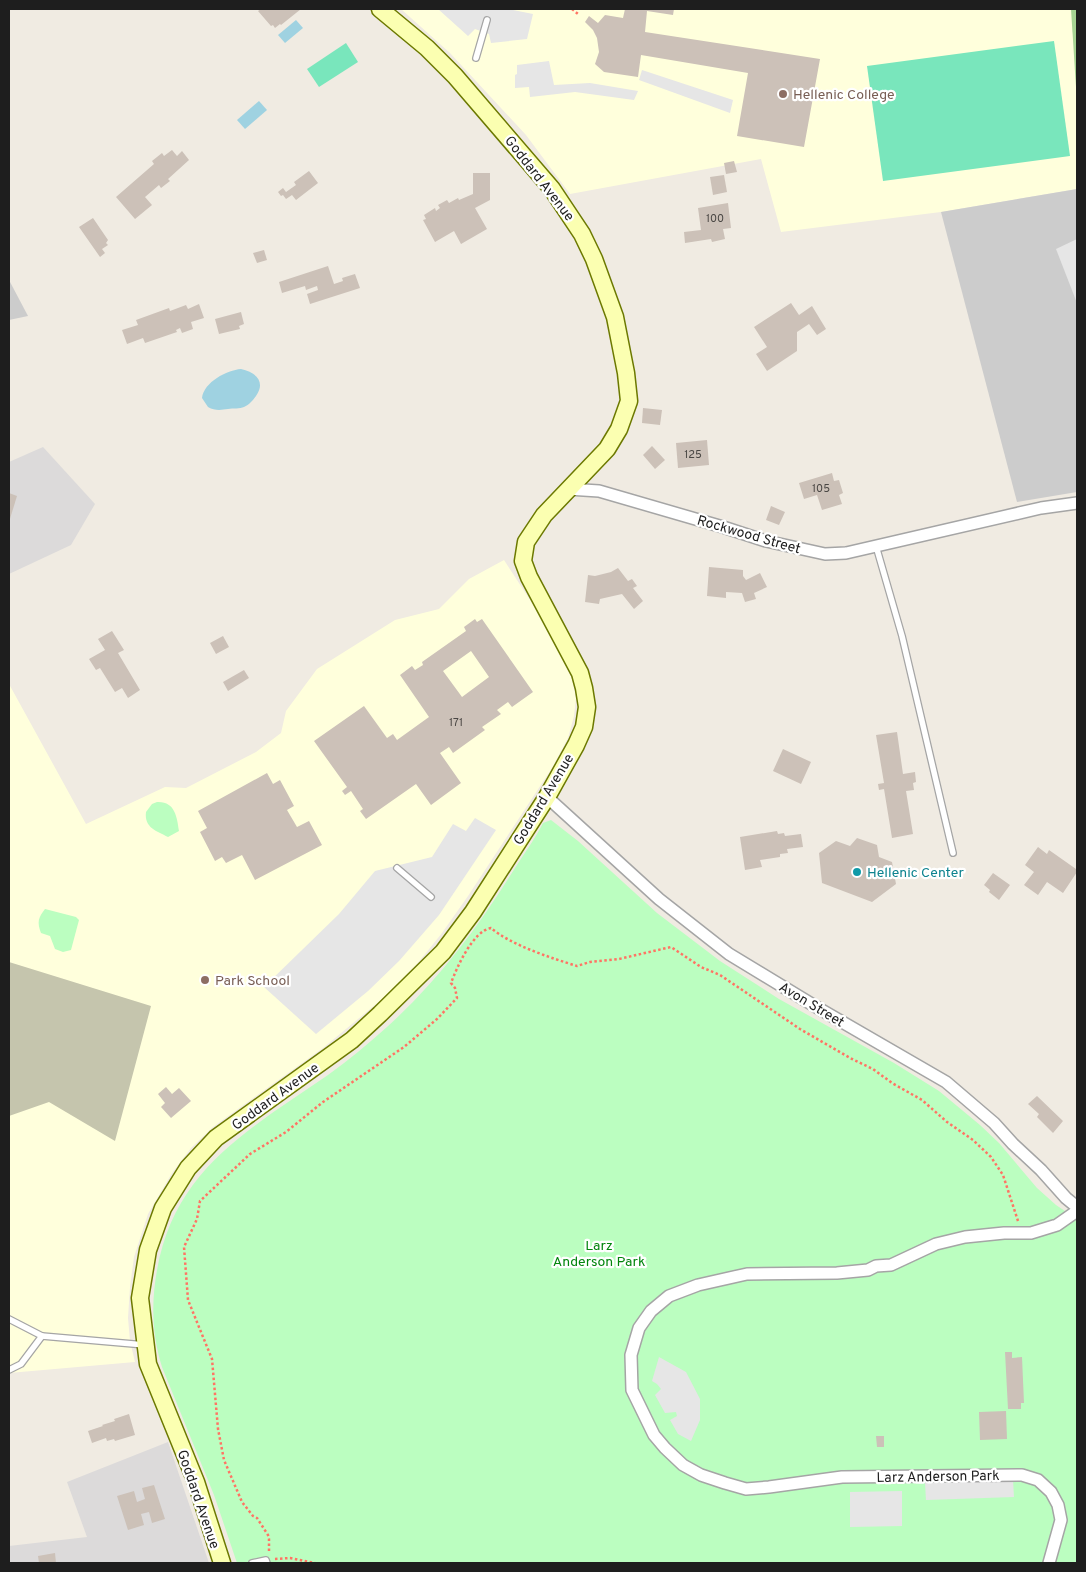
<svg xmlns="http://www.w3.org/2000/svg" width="1086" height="1572" font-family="Overpass,sans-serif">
<rect width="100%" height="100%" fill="#f0ebe2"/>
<g fill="#dcdada">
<path d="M43 447 95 504 71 545 9 574V462Z"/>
<path d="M168 1442 209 1563H9V1546L87 1537 67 1482Z"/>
</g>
<g fill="#ffffdc">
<path d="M401 9H1077V189L941 212 781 232 761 159 570 194 526 135 450 53Z"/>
<path d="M504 560 547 626 572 679 576 698 574 716 568 738 552 768 468 896 442 933 417 964 387 995 323 1048 213 1127 191 1148 172 1173 148 1214 134 1257 130 1287 128 1318 130 1341 135 1362 9 1373V684L86 824 165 787 186 788 256 752 281 733 286 711 317 669 395 620 439 609 469 579Z"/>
</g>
<g fill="#ccc">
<path d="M1077 189V492L1017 502 941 212Z"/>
<path d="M9 280 28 316 9 320Z"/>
</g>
<path fill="#c5c5ad" d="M9 962 151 1006 115 1141 49 1102 9 1116Z"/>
<path fill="#a6d393" d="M1071 9H1077V103Z"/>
<g fill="#bbfec0">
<path d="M157 802C175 801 177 817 179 831L168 837C157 831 144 828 146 812L152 804Z"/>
<path d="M551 820 578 841 657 913 720 961 779 999 894 1063 939 1091 980 1125 999 1143 1037 1188 1056 1205 1077 1219V1563H237L214 1495 162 1367C152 1335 151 1303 157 1270 175 1168 250 1129 328 1075 349 1060 368 1044 387 1027 438 981 479 926 515 868 524 854 535 839 543 823Z"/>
<path d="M45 909 76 917 79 920 71 950 63 952 55 949 50 936 41 933C37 922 38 918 45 909Z"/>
</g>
<g fill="#79e6bc">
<path d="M1054 41 1070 156 883 181 867 66Z"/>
<path d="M346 43 358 62 319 87 307 69Z"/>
</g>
<g fill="#e6e6e6">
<path d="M438 9H508L533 14 527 39 491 43 489 34 475 29 468 36Z"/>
<path d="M549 61 554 85 590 83 638 91 634 100 575 92 530 97 529 87 515 88V75L517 74V65Z"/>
<path d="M642 70 733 100 730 113 639 80Z"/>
<path d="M1077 239V303L1056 249Z"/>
<path d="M475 818 496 830 439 915 399 961 368 991 316 1034 264 987 339 914 375 871 432 857 453 824 466 831Z"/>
<path d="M659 1357 686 1372 700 1399V1420L691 1441 678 1434 670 1420 677 1416 676 1412 665 1413 655 1395 661 1389 657 1384 652 1381Z"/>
<path d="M1013 1480 1014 1497 926 1500 925 1483Z"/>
<path d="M902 1491V1526L850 1527V1492Z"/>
</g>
<g fill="#9fd2e1">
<path d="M296 20 303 28 285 43 278 35Z"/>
<path d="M259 101 267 110 245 129 237 120Z"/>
<path d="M241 369C256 372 266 382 256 396 253 400 249 405 244 407 240 409 233 408 228 409 221 410 215 411 208 407L202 398C204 382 227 370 241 369Z"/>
</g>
<g fill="#ccc1b8" fill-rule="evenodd">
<path d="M261 9H301L281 25 280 24 275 28 273 25 271 26 258 11Z"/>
<path d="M625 9H674L673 15 647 11 645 32 820 59 804 147 737 136 748 73 641 55 638 77 604 72 595 64 599 52 597 38 593 30 585 22 589 16 598 23 605 15 623 18Z"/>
<path d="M172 150 177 156 182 151 189 160 168 179 170 181 161 188 159 185 145 197 152 205 135 219 116 197 154 164 152 161 162 153 164 156Z"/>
<path d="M734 161 737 172 726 174 724 163Z"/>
<path d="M309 171 318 183 296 200 292 195 286 199 283 195 281 196 278 192 283 188 286 192 296 185 294 182Z"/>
<path d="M473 173H490V200L475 208 487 229 461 244 454 231 435 242 423 220 426 219 424 215 435 208 436 211 440 208 438 205 447 200 449 203 458 198 459 200 473 194Z"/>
<path d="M724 175 727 192 713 195 710 177Z"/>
<path d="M728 203 731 228 723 229 725 239 712 242 711 239 685 243 684 232 701 230 698 208Z"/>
<path d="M93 218 108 240 106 243 108 245 102 249 105 253 100 257 79 227Z"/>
<path d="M264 250 267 260 257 263 253 253Z"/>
<path d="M328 266 334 284 343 281 342 278 355 274 360 288 310 304 307 294 318 290 317 286 306 290 305 286 282 293 279 282Z"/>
<path d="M791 303 799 315 812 306 826 329 817 335 809 324 797 332V351L767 371 756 354 767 347 754 327Z"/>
<path d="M199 304 204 318 191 322 193 329 182 333 180 328 176 330 177 332 145 343 143 338 127 344 122 330 138 325 136 320 169 308 170 311 186 305 188 309Z"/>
<path d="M241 312 244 324 239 326 240 329 219 334 215 319Z"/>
<path d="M643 408 662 410 660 425 642 423Z"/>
<path d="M707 440 709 465 678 468 676 443Z"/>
<path d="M652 446 665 460 655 469 643 455Z"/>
<path d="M832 473 834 481 839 480 843 493 839 495 842 504 822 510 817 495 804 499 799 483Z"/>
<path d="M9 493 17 496 9 522Z"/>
<path d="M771 506 785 512 779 525 766 520Z"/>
<path d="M709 567 743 570V576L746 580 760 573 767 587 754 593 756 599 745 602 742 593 726 592V598L707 596Z"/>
<path d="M618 568 628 581 632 579 637 586 633 588 643 601 634 609 622 594 600 599 599 604 585 602 588 575 595 576 611 572Z"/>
<path d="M475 619 477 622 482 619 533 692 512 707 508 702 497 710 501 714 482 727 485 730 453 753 449 747 440 753 461 783 431 805 416 784 366 819 360 811 363 809 351 791 345 795 342 791 347 787 314 741 364 706 387 738 393 734 397 740 429 717 400 675 412 666 415 670 423 665 422 662 466 631 464 627ZM471 651 489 677 462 697 443 671Z"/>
<path d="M112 631 124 650 118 653 140 690 128 698 122 688 115 692 100 668 96 670 89 659 105 650 98 639Z"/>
<path d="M223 636 229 647 216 654 210 643Z"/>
<path d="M244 670 249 678 228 691 223 682Z"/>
<path d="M897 732 903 774 915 772 916 782 913 783 914 790 906 791 913 834 892 838 884 789 879 790 878 784 884 783 876 735Z"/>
<path d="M783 749 811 762 801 784 773 771Z"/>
<path d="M267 773 273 784 280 780 294 806 287 810 297 827 309 821 322 845 255 880 242 855 226 863 222 857 215 861 200 832 207 828 198 811Z"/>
<path d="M777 831 778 834 784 833 785 836 801 834 803 847 787 849 788 853 780 854V857L760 860 762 867 745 870 740 837Z"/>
<path d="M857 838 877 845 879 857 892 862 896 884 872 902 822 883 819 853 836 841 850 846Z"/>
<path d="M1038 847 1047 854 1049 850 1076 869 1077 868V872L1063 893 1047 882 1038 895 1024 885 1034 872 1025 865Z"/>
<path d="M993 873 1010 885 999 900 989 892 990 890 984 885Z"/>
<path d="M166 1087 172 1094 179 1088 191 1101 171 1118 161 1107 165 1103 158 1094Z"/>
<path d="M1037 1096 1063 1121 1053 1133 1037 1117 1039 1114 1028 1104Z"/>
<path d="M1005 1352H1012V1358L1022 1357 1024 1403H1021V1409H1008Z"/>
<path d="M1006 1411 1007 1439 980 1440 979 1412Z"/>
<path d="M129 1414 135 1435 115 1441 114 1439 107 1441 106 1438 92 1443 88 1431 103 1426 102 1425 115 1421 114 1419Z"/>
<path d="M876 1436H884V1447H877Z"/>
<path d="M154 1485 165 1519 152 1523 149 1512 141 1514 144 1525 128 1530 117 1496 134 1491 137 1502 145 1499 142 1488Z"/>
<path d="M55 1553 56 1563H39L38 1556Z"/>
</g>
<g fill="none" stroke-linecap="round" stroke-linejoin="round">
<defs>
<g id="lane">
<path d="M476 58 487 20"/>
<path d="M876 546 902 636 953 853"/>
<path d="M397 868 431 897"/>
<path d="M9 1319 42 1336 21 1364 9 1370"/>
<path d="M42 1336 145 1345"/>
<path d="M252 1563 266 1560 267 1563"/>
</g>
<g id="street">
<path d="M568 489 599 491 723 527 766 541 825 554 846 553 1041 508 1077 503"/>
<path d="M547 797 659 899 729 954 818 1008 946 1082 994 1123 1013 1144 1041 1170 1066 1198 1077 1207"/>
<path d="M1049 1563 1061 1520 1058 1505 1051 1492 1038 1480 1022 1475 842 1477 769 1487 746 1489 725 1483 701 1475 683 1465 665 1448 654 1435 632 1390 631 1355 639 1328 651 1311 669 1296 698 1285 747 1274 837 1273 868 1270 876 1266 891 1265 936 1244 965 1237 1004 1233H1031L1057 1225 1077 1211"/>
</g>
<path id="secondary" d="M222 1563 196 1482 148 1364 140 1298 148 1250 163 1208 188 1168 216 1138 352 1040 380 1014 443 952 473 912 547 797 576 745 584 727 587 707 584 688 580 673 529 577 523 561 526 542 544 515 607 449 619 429 629 401 626 373 615 317 594 259 582 234 552 189 455 76 427 48 380 9"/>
</defs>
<use href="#lane" stroke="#a5a5a5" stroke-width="8"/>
<use href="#street" stroke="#a5a5a5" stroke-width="14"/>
<use href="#secondary" stroke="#6c7900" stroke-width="19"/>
<g stroke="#ff7464" stroke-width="2.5" stroke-dasharray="2.5 2.5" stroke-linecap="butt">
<path d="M572 9 578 14"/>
<path d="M269 1551V1539L268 1535 257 1518 253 1516 242 1502 224 1460 218 1429 212 1359 188 1300 184 1247 197 1219 200 1201 250 1154 286 1132 323 1102 404 1047 437 1019 457 998 455 988 451 983C457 967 473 931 491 928 511 945 551 958 577 966L590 962 619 959 671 947 701 967 720 975 800 1029 852 1059 873 1069 892 1083 922 1100 947 1122 973 1140 991 1157 1003 1175 1018 1221"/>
<path d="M275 1559 290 1558 315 1563"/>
</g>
<use href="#lane" stroke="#fff" stroke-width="5.5"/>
<use href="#street" stroke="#fff" stroke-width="11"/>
<use href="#secondary" stroke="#fbffb1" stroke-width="16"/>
</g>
<g fill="#8d6e63" stroke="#fff" stroke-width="2">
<circle cx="783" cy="94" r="5"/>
<circle cx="205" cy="980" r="5"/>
</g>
<circle fill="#0f9aa8" stroke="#fff" stroke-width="2" cx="857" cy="872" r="5"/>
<g text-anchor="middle" stroke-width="4.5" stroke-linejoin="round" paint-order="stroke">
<g font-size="11" fill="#4a4744">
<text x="715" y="222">100</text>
<text x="693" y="458">125</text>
<text x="821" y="492">105</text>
<text x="456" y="726">171</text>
</g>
<g font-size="14" fill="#785e54" stroke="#fff" text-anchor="start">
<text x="793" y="99">Hellenic College</text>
<text x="215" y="985">Park School</text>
</g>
<g font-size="14" fill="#1e1e1e" stroke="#fff">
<text transform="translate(540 178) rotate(52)" y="5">Goddard Avenue</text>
<text transform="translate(749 534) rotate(16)" y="5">Rockwood Street</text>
<text transform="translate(543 799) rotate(-59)" y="5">Goddard Avenue</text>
<text transform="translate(812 1004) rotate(31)" y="5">Avon Street</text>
<text transform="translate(275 1096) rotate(-36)" y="5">Goddard Avenue</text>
<text transform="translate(938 1476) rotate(-1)" y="5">Larz Anderson Park</text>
<text transform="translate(199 1499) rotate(71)" y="5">Goddard Avenue</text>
</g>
<g font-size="14" fill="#0d838f" stroke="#fff" text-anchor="start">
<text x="867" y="877">Hellenic Center</text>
</g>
<g font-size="14" fill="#02850d" stroke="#fff">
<text x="599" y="1250">Larz<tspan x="599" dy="16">Anderson Park</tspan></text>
</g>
</g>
<rect width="1086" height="1572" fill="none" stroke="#1e1e1e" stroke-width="20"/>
</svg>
